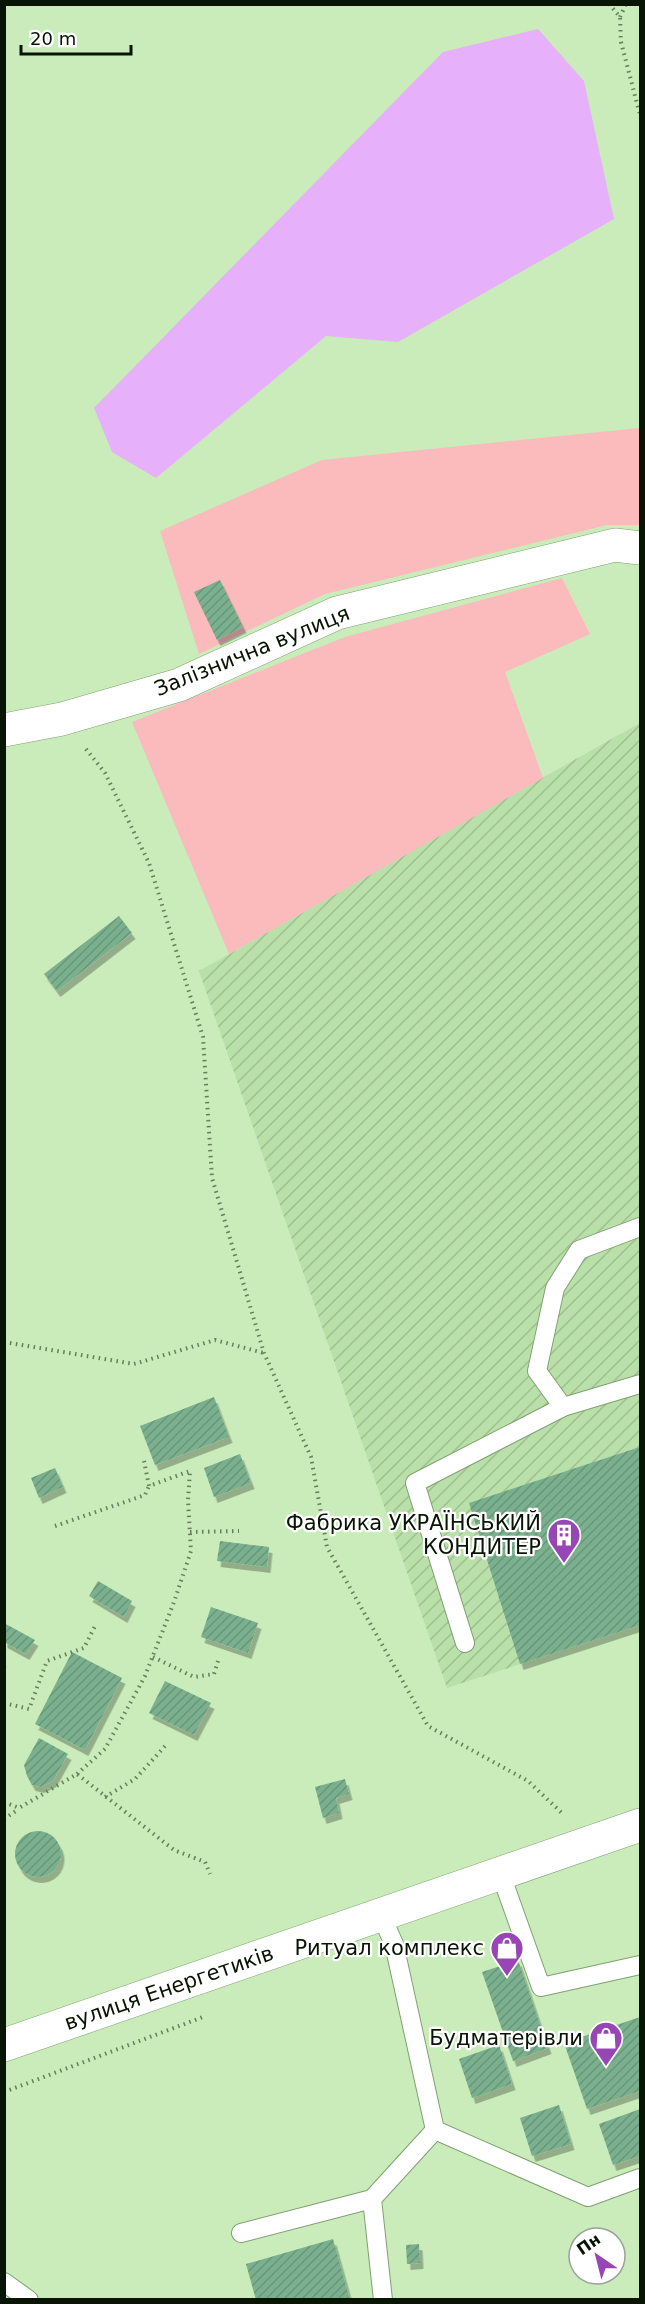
<svg xmlns="http://www.w3.org/2000/svg" width="645" height="2304" font-family="'DejaVu Sans',sans-serif">
<defs>
<pattern id="industrial-furrows" width="10" height="10" patternUnits="userSpaceOnUse" patternTransform="scale(1.5)"><rect width="10" height="10" fill="#b9e0a9"/><path d="M-1 1l2-2M0 10L10 0M9 11l2-2" fill="none" stroke="#9ebf90"/></pattern>
<pattern id="building-hatch" width="6" height="6" patternUnits="userSpaceOnUse" patternTransform="scale(1.5)"><rect width="6" height="6" fill="#7ab08e"/><path d="M-1 1l2-2M0 6l6-6M5 7l2-2" fill="none" stroke="#689679"/></pattern>
<filter id="shadow"><feDropShadow dx="3.5" dy="6" stdDeviation="0" flood-color="#0004"/></filter>
</defs>
<rect width="100%" height="100%" fill="#c9ecba"/>
<path fill="url(#industrial-furrows)" d="M640 723V1625L447 1688 199 971Z"/>
<g fill="#fbbabc">
<path d="M640 428V525H607L325 594 199 654 160 531 322 460Z"/>
<path d="M562 578 590 634 505 672 543 778 229 954 132 722 345 637Z"/>
</g>
<path fill="#e6b0fb" d="M538 29 584 81 614 219 398 342 326 336 156 478 112 452 94 408 443 52Z"/>
<g fill="url(#building-hatch)" filter="url(#shadow)">
<path d="M220 580 243 627 217 640 194 592Z"/>
<path d="M119 916 132 933 57 991 44 974Z"/>
<path d="M214 1397 229 1437 155 1465 140 1426Z"/>
<path d="M640 1447V1625L520 1664 469 1503Z"/>
<path d="M240 1454 251 1483 214 1497 204 1468Z"/>
<path d="M55 1468 63 1487 39 1498 31 1478Z"/>
<path d="M220 1541 269 1547 267 1567 217 1561Z"/>
<path d="M98 1581 132 1601 124 1617 89 1596Z"/>
<path d="M211 1607 258 1623 248 1653 201 1637Z"/>
<path d="M4 1623 35 1640 26 1654 4 1642Z"/>
<path d="M72 1652 122 1678 85 1750 35 1724Z"/>
<path d="M165 1681 211 1703 194 1735 149 1713Z"/>
<path d="M39 1738 68 1754 53 1781 41 1787 32 1785 27 1776 24 1765Z"/>
<path d="M345 1779 349 1794 336 1798 339 1813 323 1818 315 1787Z"/>
<circle cx="38" cy="1854" r="23"/>
<path d="M518 1960 548 2048 513 2061 482 1972Z"/>
<path d="M640 2017V2091L587 2109 564 2043Z"/>
<path d="M499 2045 512 2084 472 2098 459 2059Z"/>
<path d="M559 2105 571 2144 532 2156 520 2118Z"/>
<path d="M640 2109V2156L613 2165 599 2124Z"/>
<path d="M333 2239 350 2300H256L246 2264Z"/>
<path d="M419 2244 420 2263 407 2264 406 2245Z"/>
</g>
<g fill="none" stroke-linecap="round" stroke-linejoin="round">
<defs>
<g id="lane">
<path d="M563 1407 537 1371 555 1288 579 1250 640 1227"/>
<path d="M465 1643 415 1483 563 1407 640 1384"/>
<path d="M500 1872 541 1987 640 1965"/>
<path d="M381 1915 394 1944 435 2130 588 2197 640 2178"/>
<path d="M372 2199 383 2300"/>
<path d="M241 2233 372 2199 435 2130"/>
<path d="M4 2282 29 2300"/>
</g>
<path id="street" d="M4 730 62 719 179 685 337 613 615 545 640 548"/>
<path id="secondary" d="M4 2045 640 1825"/>
</defs>
<use href="#lane" stroke="#80a072" stroke-width="20"/>
<use href="#street" stroke="#80a072" stroke-width="34"/>
<use href="#secondary" stroke="#80a072" stroke-width="34"/>
<g stroke="#677e5d" stroke-width="4" stroke-dasharray="1.5 4.5" stroke-linecap="butt">
<path d="M609 4 620 17 621 42 640 115"/>
<path d="M620 17 626 4"/>
<path d="M86 749 105 773 149 863 203 1037 212 1178 264 1353 311 1457 327 1547 428 1726 528 1781 564 1815"/>
<path d="M4 1342 134 1364 215 1340 264 1353"/>
<path d="M55 1526 145 1495 149 1486"/>
<path d="M190 1532 239 1531"/>
<path d="M153 1657 194 1677 214 1674 218 1661"/>
<path d="M4 1667 6 1664"/>
<path d="M4 1703 29 1709 47 1661 84 1648 96 1624"/>
<path d="M77 1774 105 1749 145 1676 174 1602 191 1551 188 1500 190 1471 149 1486 144 1461"/>
<path d="M105 1797 135 1779 167 1744"/>
<path d="M4 1802 19 1808 77 1774 174 1850 205 1862 210 1874"/>
<path d="M4 1819 19 1809"/>
<path d="M4 2092 203 2017"/>
</g>
<use href="#lane" stroke="#fff" stroke-width="18"/>
<use href="#street" stroke="#fff" stroke-width="33"/>
<use href="#secondary" stroke="#fff" stroke-width="33"/>
</g>
<defs>
<symbol id="building-pin" viewBox="-11 -11 22 30"><path d="M0 17L-7.5 6A9.5 9.5 0 1 1 7.5 6Z" fill="#9846b5" stroke="#fff"/><path d="M-4-6H4V6H1V3H-1V6H-4ZM-2.5-4.3h1.7v1.8h-1.7ZM.8-4.3h1.7v1.8H.8ZM-2.5-1h1.7V.8h-1.7ZM.8-1h1.7V.8H.8Z" fill="#fff"/></symbol>
<symbol id="shop-pin" viewBox="-11 -11 22 30"><path d="M0 17L-7.5 6A9.5 9.5 0 1 1 7.5 6Z" fill="#9846b5" stroke="#fff"/><path d="M-5-2.5h2.3a2.7 3.5 0 0 1 5.4 0H5L5.5 6h-11ZM-1.5-2.5h3a1.5 2.3 0 0 0-3 0Z" fill="#fff"/></symbol>
</defs>
<g fill-rule="evenodd">
<use href="#building-pin" x="545" y="1516" width="38" height="52"/>
<use href="#shop-pin" x="488" y="1929" width="38" height="52"/>
<use href="#shop-pin" x="587" y="2019" width="38" height="52"/>
</g>
<g text-anchor="middle" stroke-width="4.5" stroke-linejoin="round" paint-order="stroke">
<g font-size="21" fill="#081404" stroke="#fff">
<text transform="translate(252 651) rotate(-22)" y="7">Залізнична вулиця</text>
<text transform="translate(169 1988) rotate(-19)" y="7">вулиця Енергетиків</text>
</g>
<g font-size="21" fill="#081404" stroke="#fff" text-anchor="end">
<text x="541" y="1530">Фабрика УКРАЇНСЬКИЙ<tspan x="541" dy="24">КОНДИТЕР</tspan></text>
<text x="484" y="1955">Ритуал комплекс</text>
<text x="583" y="2045">Будматерівли</text>
</g>
</g>
<rect width="645" height="2304" fill="none" stroke="#081404" stroke-width="12"/>
<g transform="translate(597 2256) rotate(325)"><circle r="28" fill="#ffffff" stroke="#9ca19b" stroke-width="1.5"/>
<path d="M0-4.5L10 22L0 15L-10 22Z" fill="#9846b5"/>
<text y="-9" font-size="16" font-weight="bold" text-anchor="middle" fill="#081404">Пн</text>
</g>
<path d="M21 45v9h110v-9" fill="none" stroke="#081404" stroke-width="3"/>
<text x="30" y="45" font-size="18" fill="#081404" stroke="#ffffff" stroke-width="4.5" paint-order="stroke">20 m</text>
</svg>
